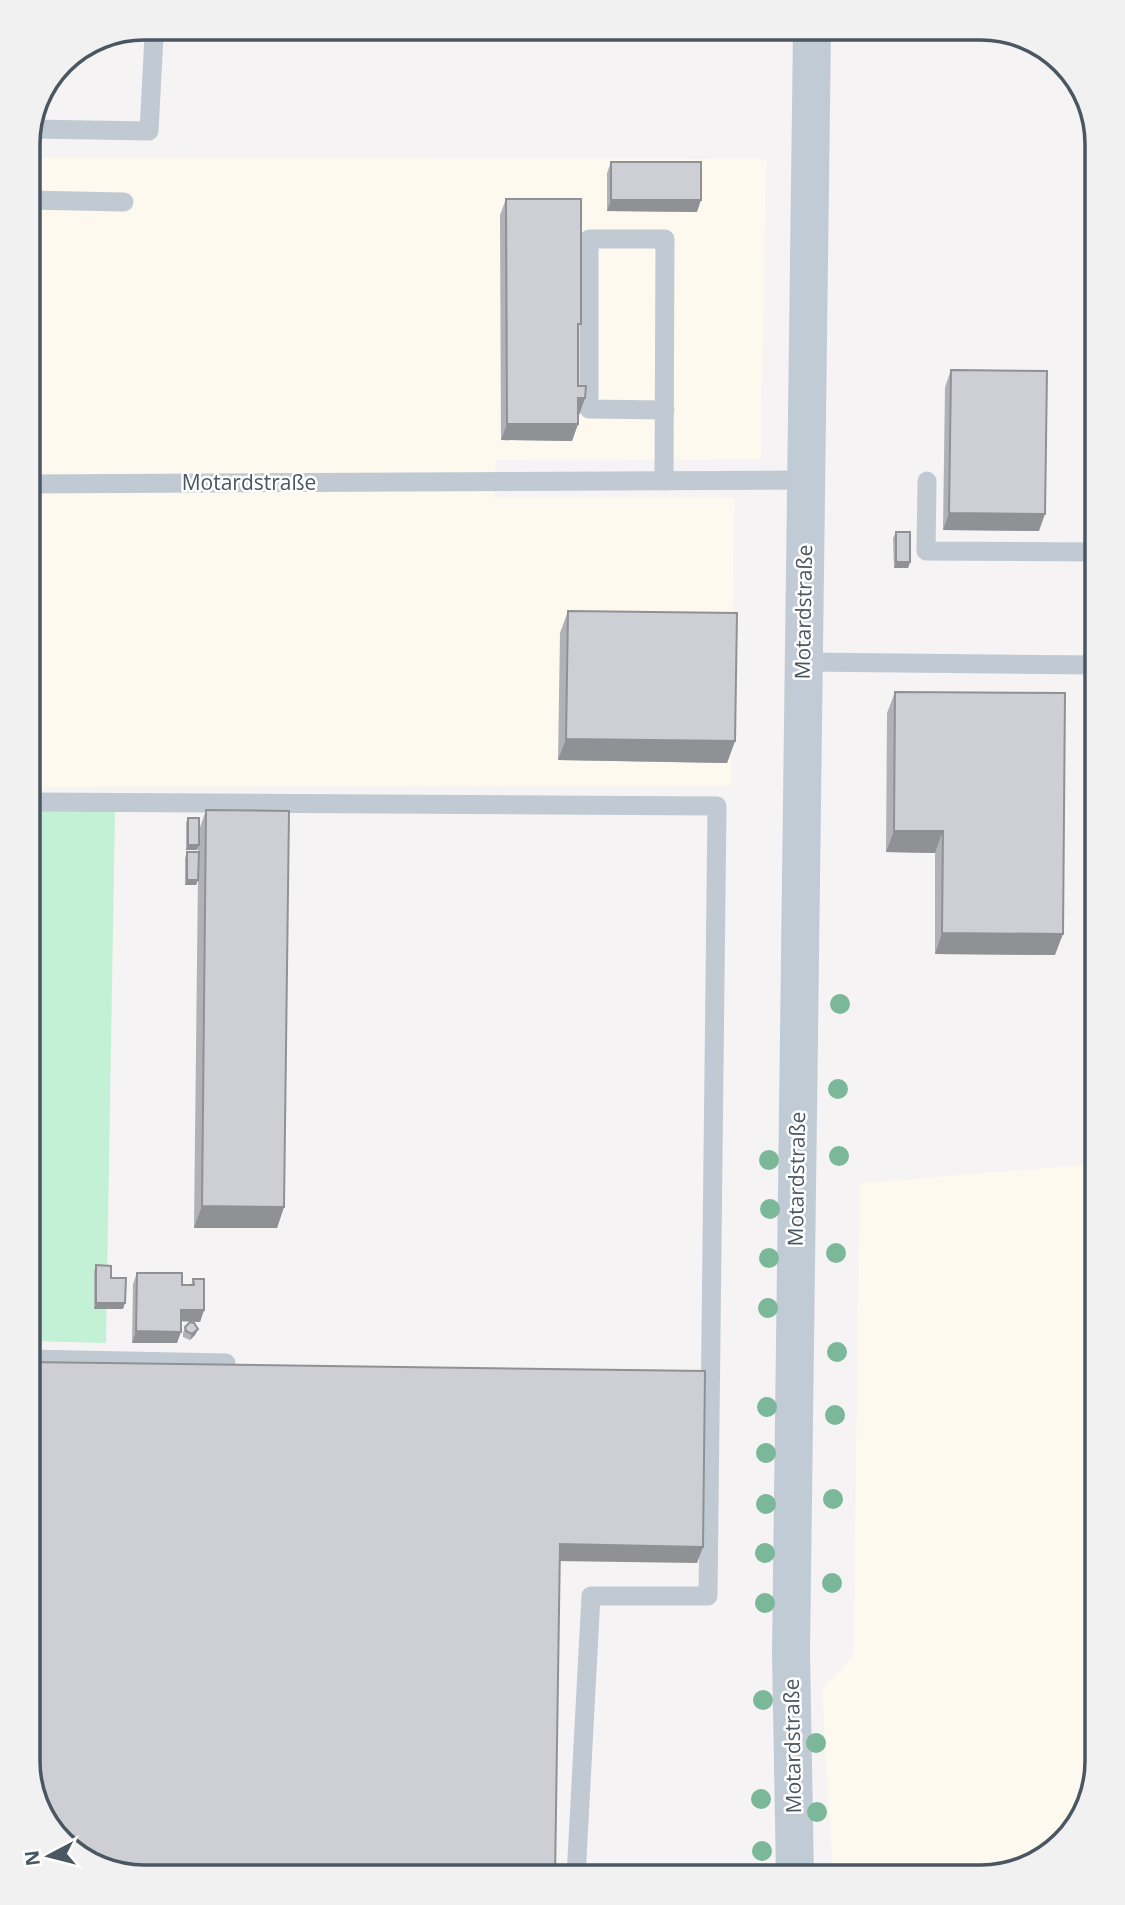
<svg xmlns="http://www.w3.org/2000/svg" width="1125" height="1905" font-family="'Open Sans',sans-serif">
<rect width="100%" height="100%" fill="#f5f3f3"/>
<g fill="#fdf9ef">
<path d="M28 158 766 159 761 459 496 460 494 497 734 498 731 786 28 787Z"/>
<path d="M1097 1164V1761L1078 1825 1032 1865 980 1877H833L822 1689 853 1657 860 1183Z"/>
</g>
<path fill="#c3f1d5" d="M115 807 106 1343 28 1341V808Z"/>
<g fill="none" stroke-linecap="round" stroke-linejoin="round">
<g stroke="#c1cad2" stroke-width="19">
<path d="M32 129 149 131 154 36"/>
<path d="M28 200 124 202"/>
<path d="M664 481 665 239H589V409L665 410"/>
<path d="M927 481 926 551 1097 552"/>
<path d="M28 484 806 480"/>
<path d="M804 662 1097 665"/>
<path d="M28 802 717 806 708 1596H591L576 1877"/>
<path d="M28 1359 226 1363"/>
</g>
<path stroke="#c1cbd6" stroke-width="38" d="M795 1877 791 1652 812 30"/>
</g>
<g fill="#7bb799">
<circle cx="840" cy="1004" r="10"/>
<circle cx="838" cy="1089" r="10"/>
<circle cx="839" cy="1156" r="10"/>
<circle cx="769" cy="1160" r="10"/>
<circle cx="770" cy="1209" r="10"/>
<circle cx="836" cy="1253" r="10"/>
<circle cx="769" cy="1258" r="10"/>
<circle cx="768" cy="1308" r="10"/>
<circle cx="837" cy="1352" r="10"/>
<circle cx="767" cy="1407" r="10"/>
<circle cx="835" cy="1415" r="10"/>
<circle cx="766" cy="1453" r="10"/>
<circle cx="833" cy="1499" r="10"/>
<circle cx="766" cy="1504" r="10"/>
<circle cx="765" cy="1553" r="10"/>
<circle cx="832" cy="1583" r="10"/>
<circle cx="765" cy="1603" r="10"/>
<circle cx="763" cy="1700" r="10"/>
<circle cx="816" cy="1743" r="10"/>
<circle cx="761" cy="1799" r="10"/>
<circle cx="817" cy="1812" r="10"/>
<circle cx="762" cy="1851" r="10"/>
</g>
<g fill="#b0b2b7">
<path d="M611 162 697 212 607 211V173Z"/>
<path d="M506 199 578 331V386L585 398 579 415H578V424L572 441 501 440 500 215Z"/>
<path d="M951 370 1039 531 943 530 945 387Z"/>
<path d="M896 532 910 562 908 568H894L893 538Z"/>
<path d="M568 611 735 741 727 763 558 760 560 633Z"/>
<path d="M895 692 1055 955 935 954V853L886 852 887 713Z"/>
<path d="M206 810 284 1207 277 1228H194L198 874V880L196 885H185V858L187 852H198V845L197 850H186V823L188 818 199 830Z"/>
<path d="M96 1265 111 1278 123 1309H94V1271Z"/>
<path d="M137 1273 182 1285H191L193 1279 204 1310 200 1322 181 1321 177 1343H132L133 1284Z"/>
<path d="M185 1327 198 1329 195 1335 190 1340 183 1337V1333Z"/>
</g>
<g fill="#909195">
<path d="M611 200H701L697 212 607 211Z"/>
<path d="M578 398H585L579 415H572Z"/>
<path d="M507 424H578L572 441 501 440Z"/>
<path d="M949 513 1045 514 1039 531 943 530Z"/>
<path d="M896 562H910L908 568H894Z"/>
<path d="M566 739 735 741 727 763 558 760Z"/>
<path d="M894 831H943L935 853 886 852Z"/>
<path d="M188 845H199L197 850H186Z"/>
<path d="M187 880H198L196 885H185Z"/>
<path d="M942 933 1063 934 1055 955 935 954Z"/>
<path d="M202 1206 284 1207 277 1228H194Z"/>
<path d="M96 1303H125L123 1309H94Z"/>
<path d="M181 1310H204L200 1322 177 1321Z"/>
<path d="M198 1329 195 1335 190 1340 192 1334Z"/>
<path d="M136 1331 181 1332 177 1343H132Z"/>
<path d="M560 1544 703 1547 697 1563 554 1561Z"/>
</g>
<g fill="#cdcfd5" stroke="#909195" stroke-width="2">
<rect x="611" y="162" width="90" height="38"/>
<path d="M506 199H581V324H578V386H586L585 398H578V424H507Z"/>
<path d="M951 370 1047 371 1045 514 949 513Z"/>
<rect x="896" y="532" width="14" height="30"/>
<path d="M568 611 737 613 735 741 566 739Z"/>
<path d="M895 692 1065 693 1063 934 942 933 943 831H894Z"/>
<path d="M206 810 289 811 284 1207 202 1206Z"/>
<rect x="188" y="818" width="11" height="27"/>
<path d="M187 852H199L198 880H187Z"/>
<path d="M96 1265 111 1266V1278H126L125 1303H96Z"/>
<path d="M137 1273H182V1285H194L193 1279H204V1310H181V1332L136 1331Z"/>
<path d="M190 1322 194 1323 198 1329 192 1334 186 1331 185 1327Z"/>
<path d="M28 1362 705 1371 703 1547 560 1544 555 1877H137L80 1857 40 1812 28 1760Z"/>
</g>
<g text-anchor="middle" stroke-width="5" stroke-linejoin="round" paint-order="stroke">
<g font-size="21" fill="#4a5661" stroke="#fff">
<text x="249" y="490">Motardstraße</text>
<text transform="translate(804 612) rotate(-89)" y="7">Motardstraße</text>
<text transform="translate(797 1179) rotate(-89)" y="7">Motardstraße</text>
<text transform="translate(793 1746) rotate(-91)" y="7">Motardstraße</text>
</g>
</g>
<path d="M0 0H1125V1905H0ZM144 40H981A104 104 0 0 1 1085 144V1761A104 104 0 0 1 981 1865H144A104 104 0 0 1 40 1761V144A104 104 0 0 1 144 40Z" fill="#f1f1f2" fill-rule="evenodd"/>
<path fill="none" stroke="#4a5661" stroke-width="3.5" d="M144 40H981A104 104 0 0 1 1085 144V1761A104 104 0 0 1 981 1865H144A104 104 0 0 1 40 1761V144A104 104 0 0 1 144 40Z"/>
<g transform="translate(49 1856) rotate(263)" stroke="#ffffff" stroke-width="5" paint-order="stroke">
<path d="M0-5L12 26L0 18L-12 26Z" fill="#4a5661"/>
<text y="-10" font-size="19" font-weight="bold" text-anchor="middle" fill="#4a5661">N</text>
</g>
</svg>
